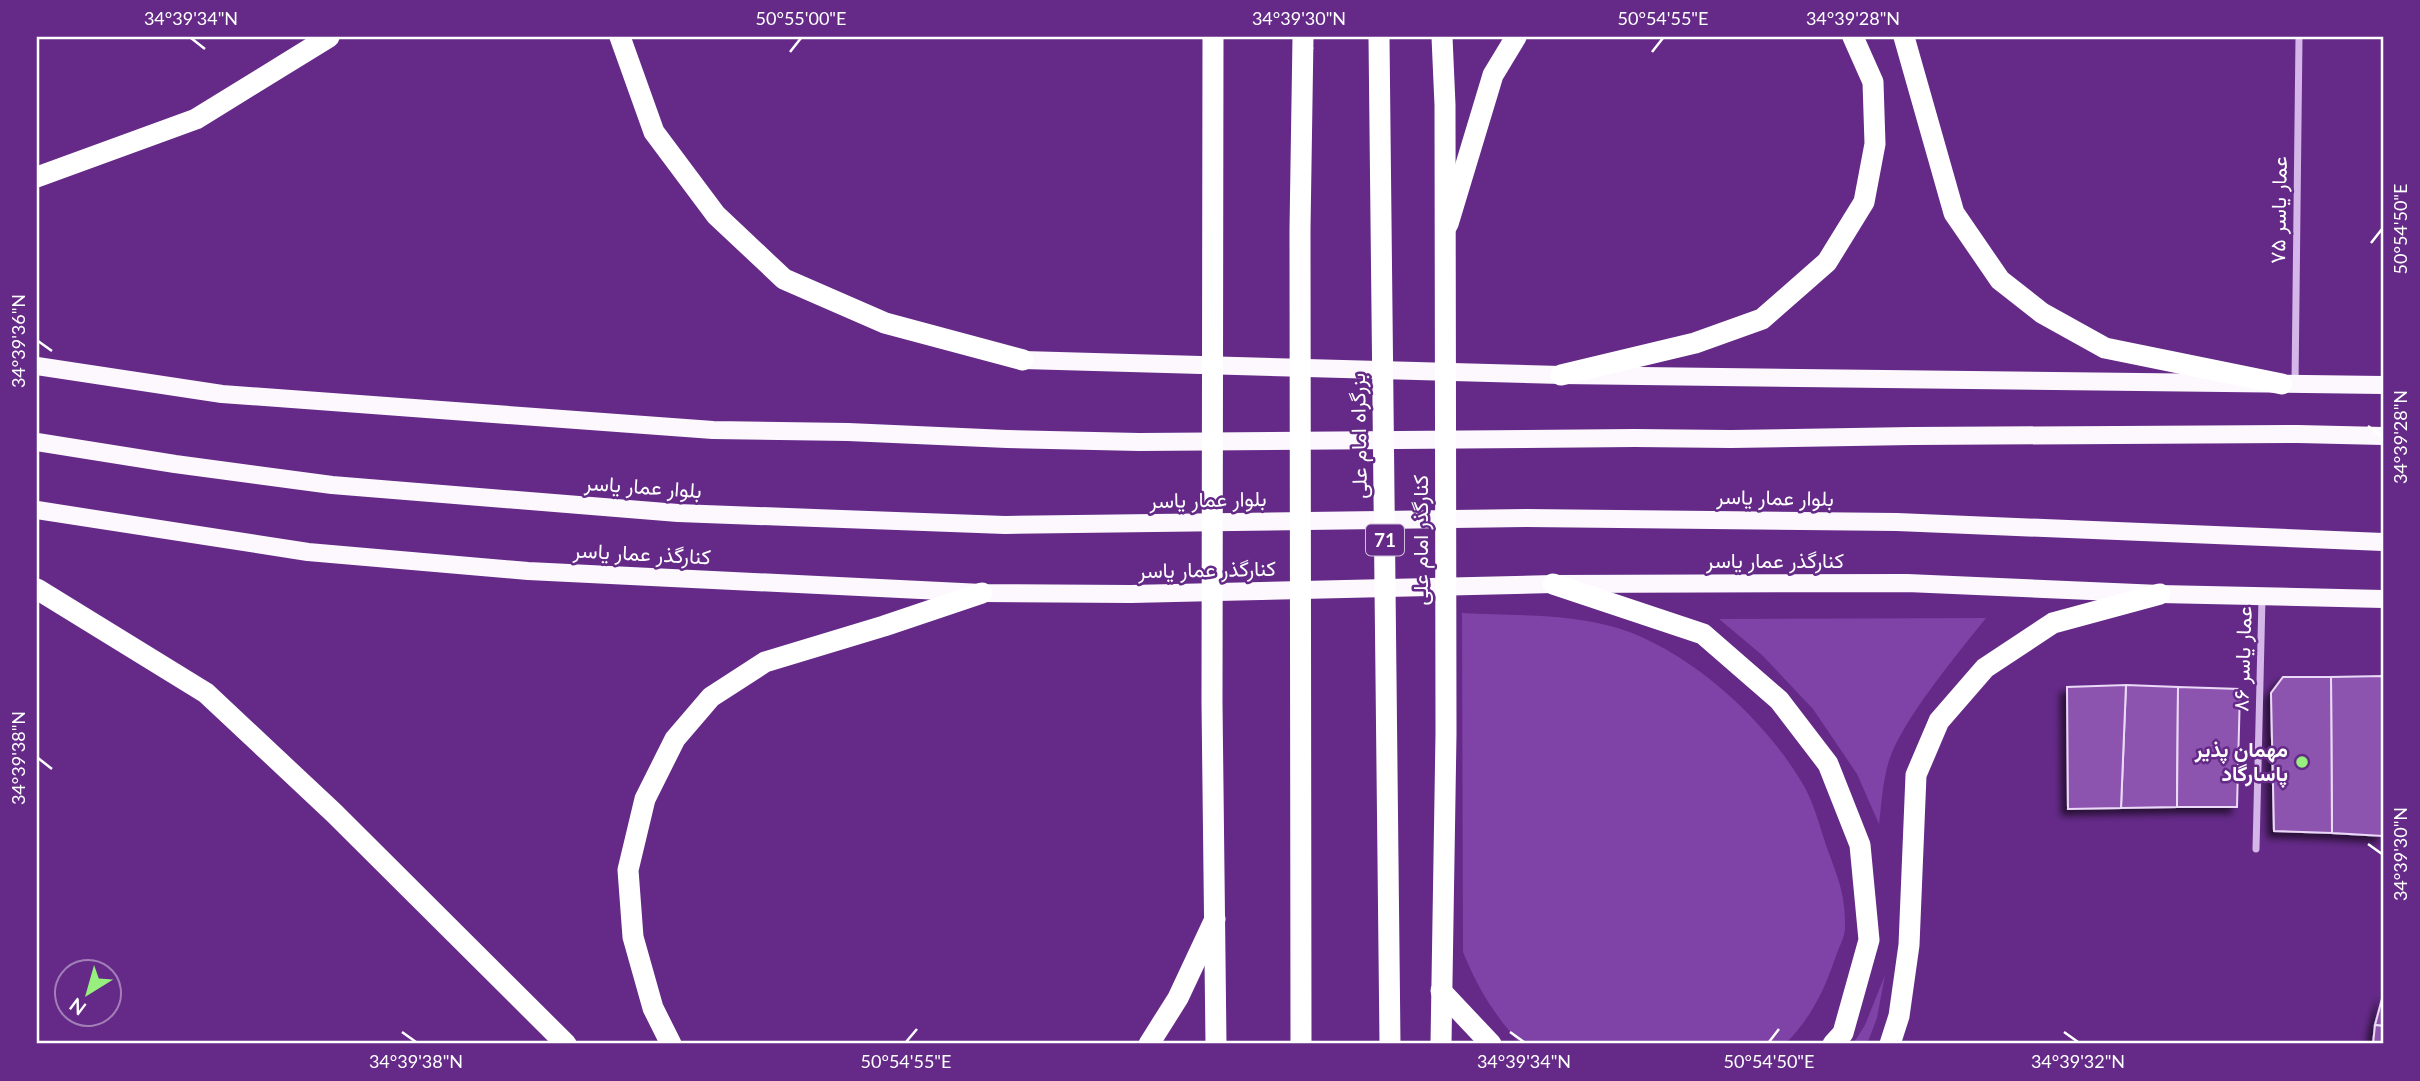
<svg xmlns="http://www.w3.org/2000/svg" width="2420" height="1081" font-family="Lato,Vazirmatn,sans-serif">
<defs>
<filter id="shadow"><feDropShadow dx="-6" dy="6" stdDeviation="3.5" flood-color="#0009"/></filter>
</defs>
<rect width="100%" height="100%" fill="#652a88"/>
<g fill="#7f42a6">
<path d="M1462 613C1514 616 1571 613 1621 629 1692 653 1763 718 1801 781 1813 800 1819 824 1826 845 1837 876 1846 894 1845 928 1845 936 1840 945 1837 953 1825 989 1812 1017 1785 1044H1520C1493 1012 1479 991 1463 952Z"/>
<path d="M1986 618C1956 656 1913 707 1893 750 1883 772 1882 801 1879 824L1857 774 1813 709 1762 655 1719 619Z"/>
<path d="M1885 975 1877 1018 1867 1044H1853L1865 1025Z"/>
</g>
<g fill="#8c53af" stroke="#ebdaf7" stroke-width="2" filter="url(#shadow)">
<path d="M2383 676V836L2332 833 2331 677Z"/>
<path d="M2283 677H2331L2332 833 2274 831 2271 693Z"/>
<path d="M2126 685 2178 687 2177 807 2121 808Z"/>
<path d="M2126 685 2121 808 2068 809 2067 687Z"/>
<path d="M2178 687 2240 689 2237 807H2177Z"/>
<path d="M2383 995V1026L2375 1025Z"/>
<path d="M2375 1025 2383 1026V1044H2373Z"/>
</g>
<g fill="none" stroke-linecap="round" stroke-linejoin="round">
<g stroke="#d5b6e8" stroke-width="7">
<path d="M2295 384 2299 37"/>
<path d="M2256 849 2262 598"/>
</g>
<g stroke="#fcf8fe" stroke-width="18">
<path d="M1023 360 1561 375 2383 385"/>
<path d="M37 366 222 394 713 430 848 432 1007 439 1139 442 1635 438 1731 439 1912 436 2298 434 2383 436"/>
<path d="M37 442 175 464 332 485 678 513 1005 525 1527 518 1897 522 2383 542"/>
<path d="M37 510 308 552 528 571 982 593 1131 594 1553 584 1907 583 2160 594 2383 599"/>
</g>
<g stroke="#fff" stroke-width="21">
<path d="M620 37 654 132 716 215 784 279 885 323 1023 360"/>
<path d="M1904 37 1954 213 2000 280 2042 313 2105 348 2282 384"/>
<path d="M37 177 196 119 329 37"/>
<path d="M1448 224 1493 75 1516 37"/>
<path d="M1561 375 1695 343 1762 319 1827 262 1864 202 1875 144 1873 82 1853 37"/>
<path d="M1553 584 1703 634 1779 700 1828 764 1860 845 1869 940 1843 1033 1833 1044"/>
<path d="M37 589 206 693 334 813 566 1044"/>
<path d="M1441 991 1491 1044"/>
<path d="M671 1044 653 1008 633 937 628 870 645 799 675 739 711 697 765 662 884 626 982 593"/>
<path d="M1149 1044 1178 998 1215 919"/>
<path d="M1890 1044 1899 1016 1909 945 1916 775 1939 721 1985 668 2053 623 2160 594"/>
</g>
<g stroke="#fff" stroke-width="21">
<path d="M1213 37 1212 703 1216 1044"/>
<path d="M1379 37 1390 1044"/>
<path d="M1301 1044 1300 229 1303 37"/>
<path d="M1441 1044 1446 734 1445 105 1442 37"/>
</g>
</g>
<path fill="none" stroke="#fff" stroke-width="2.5" d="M191 38 205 49M1299 38 1313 49M1853 38 1867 49M790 52 801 38M1652 52 1663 38M2371 243 2382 229M38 341 52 351M2368 426 2382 437M38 758 52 769M2368 844 2382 854M402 1032 416 1042M1510 1032 1524 1042M2064 1032 2078 1042M906 1042 917 1029M1769 1042 1779 1029"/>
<circle fill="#97ef7e" stroke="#652a88" stroke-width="2.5" cx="2302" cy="762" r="7"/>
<g text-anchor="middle" stroke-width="5" stroke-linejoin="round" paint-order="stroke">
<rect fill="#652a88" stroke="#d1bfdb" stroke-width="2" x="1366" y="524.5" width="38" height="31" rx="5"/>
<g font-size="19" font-weight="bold" fill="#fff">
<text x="1385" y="547">71</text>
</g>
<g font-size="21" fill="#fff" stroke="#652a88">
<text transform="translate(2279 210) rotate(-89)" y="7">عمار یاسر ۷۵</text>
<text transform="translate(1359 436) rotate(-91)" y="7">بزرگراه امام علی</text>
<text transform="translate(643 487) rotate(4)" y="7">بلوار عمار یاسر</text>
<text transform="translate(1775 498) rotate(1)" y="7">بلوار عمار یاسر</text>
<text transform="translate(1208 500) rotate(-1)" y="7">بلوار عمار یاسر</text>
<text transform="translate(1421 540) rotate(-90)" y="7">کنارگذر امام علی</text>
<text transform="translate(642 554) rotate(3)" y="7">کنارگذر عمار یاسر</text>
<text x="1775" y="568">کنارگذر عمار یاسر</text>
<text transform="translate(1207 570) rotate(-1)" y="7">کنارگذر عمار یاسر</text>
<text transform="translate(2243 659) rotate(-88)" y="7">عمار یاسر ۸۶</text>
</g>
<g font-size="21" font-weight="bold" fill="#fff" stroke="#652a88" text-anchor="end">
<text x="2288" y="757">مهمان پذیر<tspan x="2288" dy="24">پاسارگاد</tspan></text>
</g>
</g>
<rect width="2420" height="1081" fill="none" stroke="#652a88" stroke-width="77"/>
<g transform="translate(88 993) rotate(217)"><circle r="33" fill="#652a88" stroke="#a37fb8" stroke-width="2"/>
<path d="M0-5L12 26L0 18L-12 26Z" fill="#97ef7e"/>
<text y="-10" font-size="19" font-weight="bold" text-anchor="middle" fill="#ffffff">N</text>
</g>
<rect x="38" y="38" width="2344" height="1004" fill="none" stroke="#fff" stroke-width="2.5"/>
<g font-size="18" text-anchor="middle" fill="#fff">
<text x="191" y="25">34°39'34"N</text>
<text x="801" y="25">50°55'00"E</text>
<text x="1299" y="25">34°39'30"N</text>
<text x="1663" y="25">50°54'55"E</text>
<text x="1853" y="25">34°39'28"N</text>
<text transform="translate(2401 229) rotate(-90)" y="6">50°54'50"E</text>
<text transform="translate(19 341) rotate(-90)" y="6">34°39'36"N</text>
<text transform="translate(2401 437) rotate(-90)" y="6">34°39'28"N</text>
<text transform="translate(19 758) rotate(-90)" y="6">34°39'38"N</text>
<text transform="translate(2401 854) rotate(-90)" y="6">34°39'30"N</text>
<text x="416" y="1068">34°39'38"N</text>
<text x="906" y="1068">50°54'55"E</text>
<text x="1524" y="1068">34°39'34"N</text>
<text x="1769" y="1068">50°54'50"E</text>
<text x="2078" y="1068">34°39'32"N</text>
</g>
</svg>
